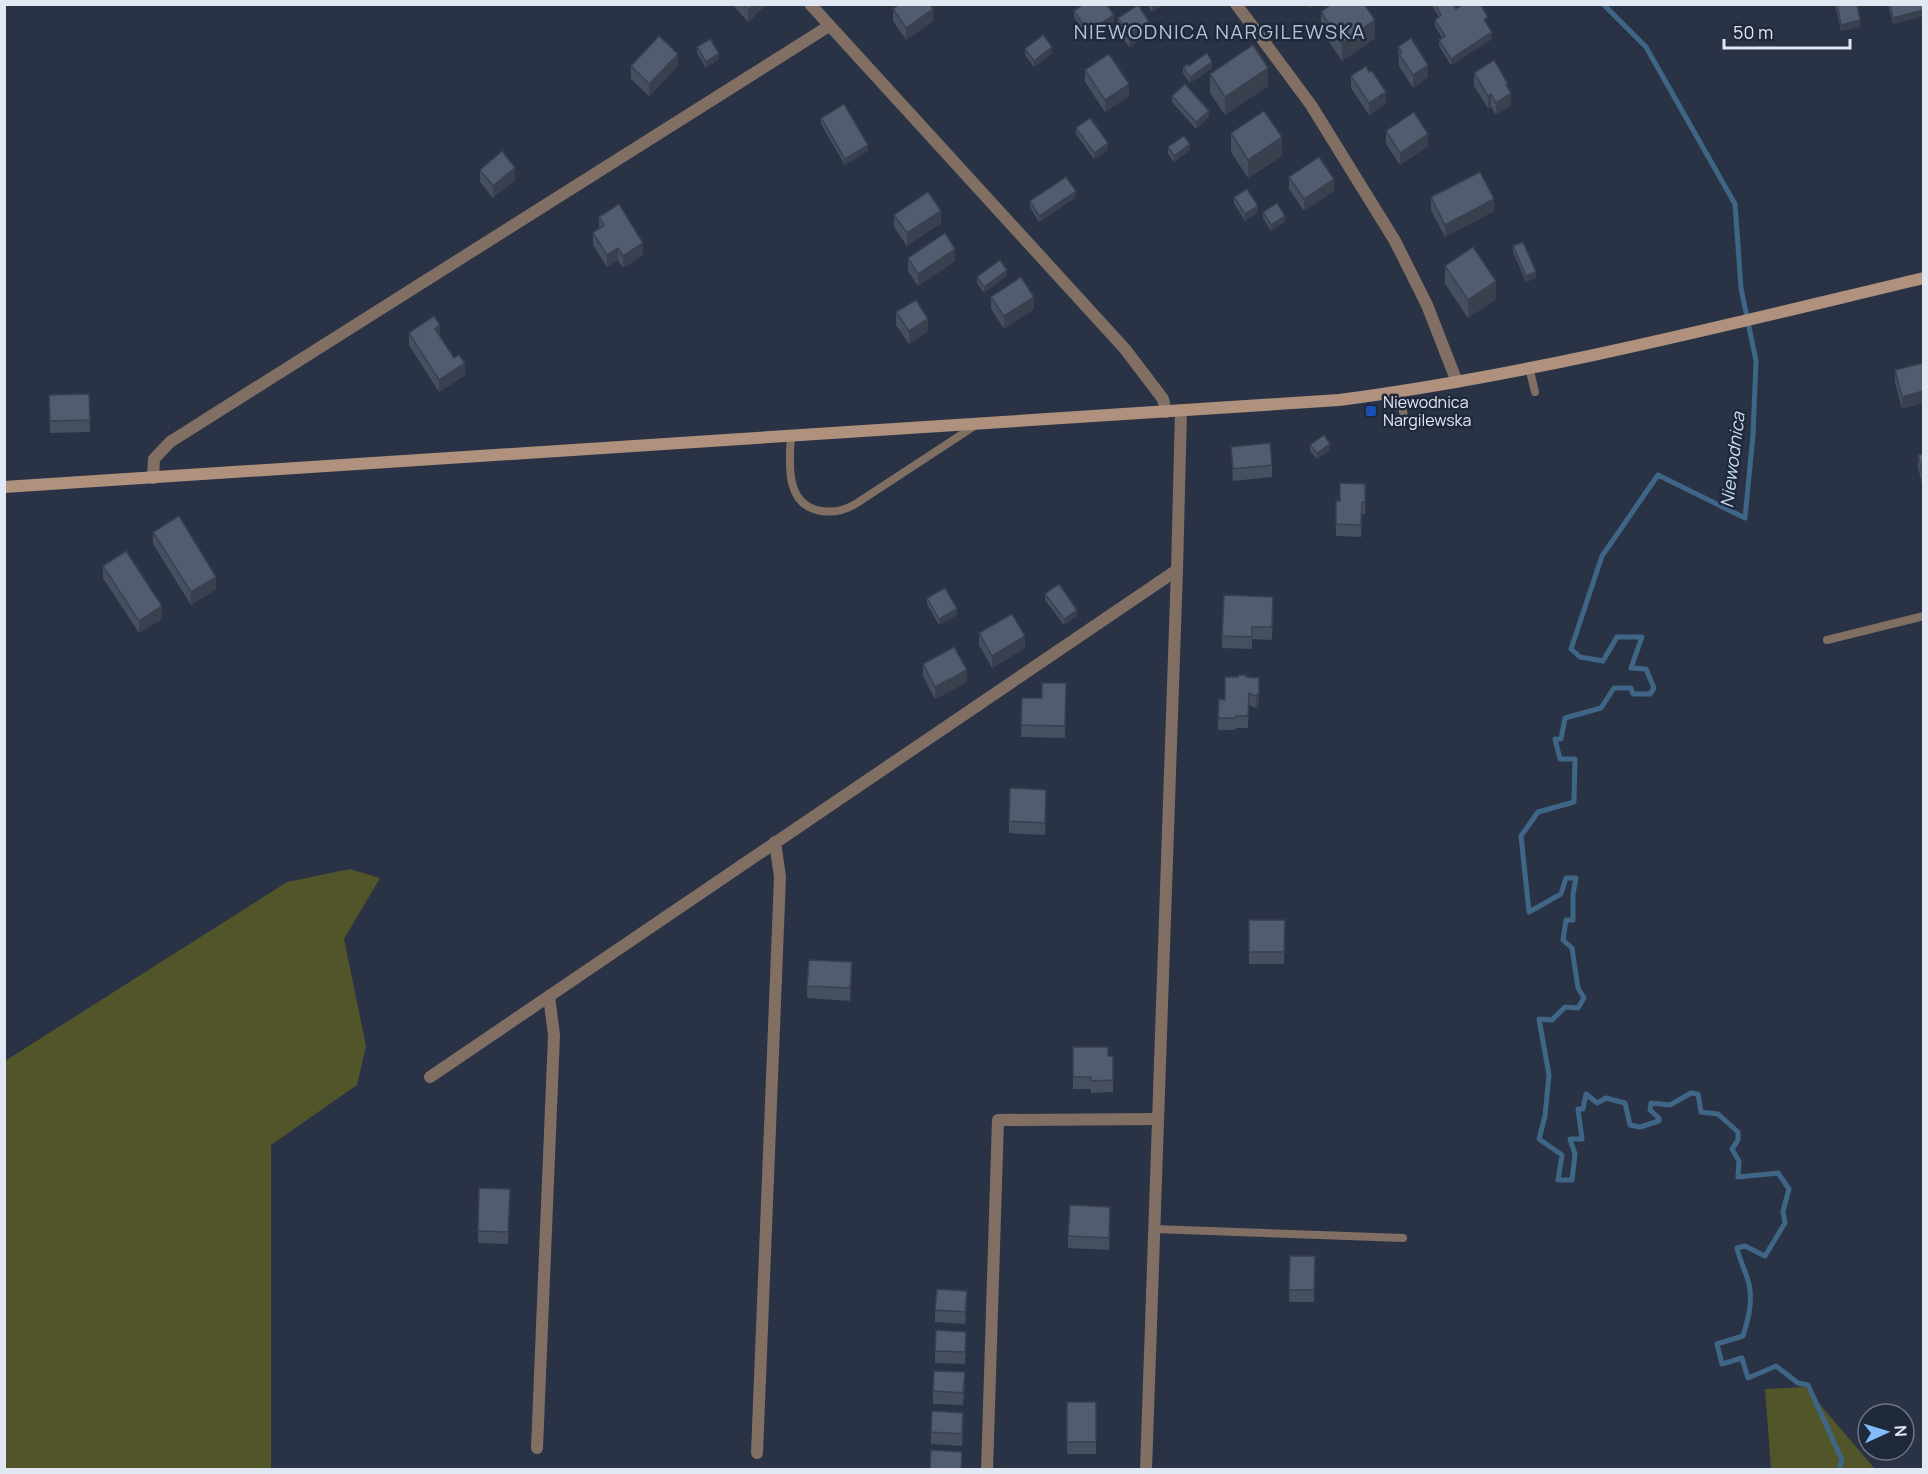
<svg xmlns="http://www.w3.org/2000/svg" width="1928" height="1474" font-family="Manrope,sans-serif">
<rect width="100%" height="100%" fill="#293345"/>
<g fill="#515529">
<path d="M350 869 380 878 344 939 366 1046 357 1085 271 1145V1469H5V1061L287 882Z"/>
<path d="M1805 1387 1875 1469H1771L1765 1389Z"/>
</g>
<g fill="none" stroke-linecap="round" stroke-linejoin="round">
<path stroke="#3f6686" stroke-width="5" d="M1603 4 1646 47 1735 204 1741 288 1756 361 1753 435 1745 518 1658 475 1602 556 1571 649 1580 657 1603 661 1617 637H1642L1631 668 1646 669 1654 688 1650 694H1633L1631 688H1614L1601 708 1565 718 1561 739H1555L1560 759H1575L1574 802 1538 812 1521 836 1529 912 1561 894 1566 878H1576L1573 894V920H1566L1563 940 1572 948 1578 988 1584 998 1578 1008 1565 1007 1552 1020 1539 1019 1549 1075 1545 1116 1539 1139 1562 1155 1558 1180H1572L1575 1154 1570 1139H1582L1578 1109H1583L1586 1094 1597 1103 1606 1098 1625 1103 1630 1125 1640 1127 1659 1121V1118L1650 1110 1651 1103 1670 1105 1691 1093 1698 1094 1701 1112 1718 1114 1738 1132V1140L1732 1149 1739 1161 1738 1177 1778 1173 1789 1189 1783 1211 1785 1223 1765 1256 1745 1246 1737 1248C1740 1261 1746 1272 1749 1284 1753 1302 1748 1320 1743 1336L1717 1344 1722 1364 1742 1358 1748 1378 1776 1366 1798 1383 1808 1385 1842 1460 1839 1470"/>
<g stroke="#826f63" stroke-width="8">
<path d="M1529 367 1535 392"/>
<path d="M1400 392 1404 417"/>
<path d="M791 436C789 464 785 505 821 511 834 513 846 510 857 503L976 425"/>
<path d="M1827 640 1924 616"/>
<path d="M1154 1229 1403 1238"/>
</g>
<g stroke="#826f63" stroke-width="12">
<path d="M810 4 1125 349 1163 399 1166 412"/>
<path d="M1236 4 1311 105 1395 241 1427 305 1457 382"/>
<path d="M153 478 154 459 170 442 829 26"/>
<path d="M430 1077 1177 570"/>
<path d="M537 1448 554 1035 549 996"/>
<path d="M757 1453 780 877 775 842"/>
<path d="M987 1470 998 1120 1158 1119"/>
<path d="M1146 1470 1177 570 1181 411"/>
</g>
<path stroke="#af917d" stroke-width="12" d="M4 487 1339 400C1536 374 1730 324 1924 278"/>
</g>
<g fill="#464f60">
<path d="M732 4H767L748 22Z"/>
<path d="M1147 4H1163L1152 12Z"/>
<path d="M1431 4H1453L1456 9 1488 24H1487L1492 39 1451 65 1439 46V40L1442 38 1435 26V20L1439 17Z"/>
<path d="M1835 4H1857L1860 27 1841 31Z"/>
<path d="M1888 4H1923V16L1893 24Z"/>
<path d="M893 9 933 21 906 40 893 21Z"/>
<path d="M1074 11 1114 21 1088 39 1074 17Z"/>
<path d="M1321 12 1375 38 1342 61 1321 30Z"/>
<path d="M1118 18 1149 34 1129 47 1118 31Z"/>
<path d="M697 47 719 59 706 68 697 53Z"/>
<path d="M1398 47 1428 77 1413 88 1399 66Z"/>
<path d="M1025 49 1052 53 1034 67 1025 55Z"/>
<path d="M631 66H678L649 96 631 79Z"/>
<path d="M1189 66 1212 68 1190 83 1183 73V67Z"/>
<path d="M1085 70 1129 96 1105 112 1085 82Z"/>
<path d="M1369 72 1386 104 1369 115 1351 88V76Z"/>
<path d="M1474 73 1508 90 1511 105 1496 115 1491 107 1488 108 1474 86Z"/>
<path d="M1210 74 1268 86 1225 115 1210 93Z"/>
<path d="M1172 96 1209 117 1196 129 1172 102Z"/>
<path d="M821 118 868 151 845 165 821 124Z"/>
<path d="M1076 128 1108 150 1094 159 1076 134Z"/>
<path d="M1386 131 1428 146 1400 165 1386 144Z"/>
<path d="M1231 133 1282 156 1248 178 1231 152Z"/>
<path d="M1168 147 1190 150 1174 162 1168 154Z"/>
<path d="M480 170 515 180 493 198 480 182Z"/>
<path d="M1289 177 1334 191 1304 211 1289 189Z"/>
<path d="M1076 197 1039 222 1030 207V201Z"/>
<path d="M1234 197 1258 212 1245 221 1234 203Z"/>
<path d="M1431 197 1494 211 1445 237 1431 210Z"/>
<path d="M1263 212 1285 222 1271 231 1263 218Z"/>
<path d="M894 215 941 223 907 246 894 227Z"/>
<path d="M599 217 643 255 623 268 618 260 607 267 593 245V233L599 229Z"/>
<path d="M1513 246 1536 278 1526 282 1513 252Z"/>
<path d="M908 258 955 261 918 286 908 271Z"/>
<path d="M1445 266 1496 299 1468 318 1445 284Z"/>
<path d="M1007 276 984 293 977 283V277Z"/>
<path d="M991 297 1034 309 1004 329 991 309Z"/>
<path d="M896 312 928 331 909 344 896 325Z"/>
<path d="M409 333 440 337 465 375 439 392 409 345Z"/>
<path d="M1923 363V403L1902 409 1895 382V370Z"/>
<path d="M89 394 90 432 50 433 49 395Z"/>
<path d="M1310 445 1330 450 1317 459 1310 451Z"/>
<path d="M1231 447 1272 465V477L1233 481Z"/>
<path d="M1923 454V488L1918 467V455Z"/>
<path d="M1365 484V514H1362L1361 537 1336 536V524L1340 501Z"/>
<path d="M153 532 216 589 191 605 153 544Z"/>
<path d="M103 566 162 619 139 633 103 578Z"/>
<path d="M1045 594 1077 616 1064 625 1045 600Z"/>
<path d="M927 598 957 615 939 625 927 604Z"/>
<path d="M1273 609 1272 640 1252 639V649L1222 648V636Z"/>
<path d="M979 633 1025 648 992 668 979 645Z"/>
<path d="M923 664 967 682 935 699 923 676Z"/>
<path d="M1246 677 1259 678V705L1256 708 1249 705 1248 728H1236L1235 730H1218V718Z"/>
<path d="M1066 683 1065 738 1021 737 1022 698H1042Z"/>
<path d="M1046 802 1045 835 1009 833V821Z"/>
<path d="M1249 920H1285L1284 964H1249Z"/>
<path d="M852 975 850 1001 807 998V986Z"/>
<path d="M1073 1047 1108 1056H1113V1092L1091 1093V1089H1073Z"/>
<path d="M479 1188 510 1189 508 1244 478 1243Z"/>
<path d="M1110 1219 1109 1250 1068 1248V1236Z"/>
<path d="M1290 1256H1315L1314 1302H1289Z"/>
<path d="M967 1303 965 1324 935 1322V1310Z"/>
<path d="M966 1344 965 1364 935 1363V1351Z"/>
<path d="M965 1384 963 1405 933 1404V1391Z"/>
<rect x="1067" y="1402" width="29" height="52"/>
<path d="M963 1425 962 1446 931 1444V1432Z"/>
</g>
<g fill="#39404e">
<path d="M753 4H767L748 22V9Z"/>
<path d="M1152 4H1163L1152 12Z"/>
<path d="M1308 4H1315L1308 9Z"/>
<path d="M933 9V21L906 40V28Z"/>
<path d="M1923 10V16L1893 24V18Z"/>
<path d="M1114 15V21L1088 39V32Z"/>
<path d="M1375 20V38L1342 61V43Z"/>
<path d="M1860 20V27L1841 31V25Z"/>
<path d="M1149 22V34L1129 47V35Z"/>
<path d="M1492 32V39L1451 65V59Z"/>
<path d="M1052 47V53L1034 67V61Z"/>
<path d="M719 53V59L706 68V62Z"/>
<path d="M678 54V66L649 96V84Z"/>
<path d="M1212 62V68L1190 83V77Z"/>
<path d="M1428 65V77L1413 88V75Z"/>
<path d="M1268 68V86L1225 115V97Z"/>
<path d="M1129 84V96L1105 112V100Z"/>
<path d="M1508 84V95L1511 93V105L1496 115V103L1506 85Z"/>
<path d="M1386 92V104L1369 115V103Z"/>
<path d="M1491 94V107L1488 108V96Z"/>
<path d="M1209 111V117L1196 129V122Z"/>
<path d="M1428 134V146L1400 165V153Z"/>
<path d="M1282 137V156L1248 178V160Z"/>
<path d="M1108 143V150L1094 159V153Z"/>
<path d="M1190 144V150L1174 162V156Z"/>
<path d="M868 145V151L845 165V159Z"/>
<path d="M515 168V180L493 198V186Z"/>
<path d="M1334 179V191L1304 211V199Z"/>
<path d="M1076 191V197L1039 222V216Z"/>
<path d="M1494 199V211L1445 237V225Z"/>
<path d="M1258 206V212L1245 221V214Z"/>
<path d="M941 211V223L907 246V233Z"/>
<path d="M1285 216V222L1271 231V225Z"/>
<path d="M643 243V255L623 268V256Z"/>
<path d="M618 248V260L607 267V255Z"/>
<path d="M955 249V261L918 286V274Z"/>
<path d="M1007 270V276L984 293V287Z"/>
<path d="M1536 272V278L1526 282V276Z"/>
<path d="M1496 281V299L1468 318V300Z"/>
<path d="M1034 297V309L1004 329V316Z"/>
<path d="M928 319V331L909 344V331Z"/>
<path d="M440 325V337L435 329Z"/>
<path d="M465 363V375L439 392V380Z"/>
<path d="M1923 391V403L1902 409V397Z"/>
<path d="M1330 444V450L1317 459V453Z"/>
<path d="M216 577V589L191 605V592Z"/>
<path d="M162 606V619L139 633V621Z"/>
<path d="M957 609V615L939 625V619Z"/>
<path d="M1077 610V616L1064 625V619Z"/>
<path d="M1025 636V648L992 668V656Z"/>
<path d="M967 670V682L935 699V687Z"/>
<path d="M1259 678V705L1256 708V696Z"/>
<path d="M852 962V975L850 1001V988Z"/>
<path d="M967 1291V1303L965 1324V1312Z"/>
</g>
<g fill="#515c70" stroke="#39404e" stroke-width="1.5">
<path d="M743 4H753L748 9Z"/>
<path d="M900 4H930L933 9 906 28 893 9Z"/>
<path d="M1084 4H1106L1114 15 1088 32 1074 11Z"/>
<path d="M1332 4H1364L1375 20 1342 43 1321 12Z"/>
<path d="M1435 4H1453L1456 9 1463 4H1480L1488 17 1484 20 1492 32 1451 59 1439 40 1445 36 1435 20 1441 15Z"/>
<path d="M1837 4H1857L1860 20 1841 25Z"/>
<path d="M1890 4H1923V10L1893 18Z"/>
<path d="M1138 5 1149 22 1129 35 1118 18Z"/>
<path d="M1043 35 1052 47 1034 61 1025 49Z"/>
<path d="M659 36 678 54 649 84 631 66Z"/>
<path d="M1411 38 1428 65 1413 75 1399 54 1402 52 1398 47Z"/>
<path d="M710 39 719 53 706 62 697 47Z"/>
<path d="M1253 45 1268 68 1225 97 1210 74Z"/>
<path d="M1207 53 1212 62 1190 77 1183 67 1188 64 1189 66Z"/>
<path d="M1109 54 1129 84 1105 100 1085 70Z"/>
<path d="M1494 60 1508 84 1506 85 1511 93 1496 103 1491 94 1488 96 1474 73Z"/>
<path d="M1366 66 1369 72 1372 71 1386 92 1369 103 1351 76Z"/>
<path d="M1185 84 1209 111 1196 122 1172 96Z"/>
<path d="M844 104 868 145 845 159 821 118Z"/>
<path d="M1264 111 1282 137 1248 160 1231 133Z"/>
<path d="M1414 112 1428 134 1400 153 1386 131Z"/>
<path d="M1090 118 1108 143 1094 153 1076 128Z"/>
<path d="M1184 136 1190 144 1174 156 1168 147Z"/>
<path d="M502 151 515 168 493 186 480 170Z"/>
<path d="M1319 157 1334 179 1304 199 1289 177Z"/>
<path d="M1480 172 1494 199 1445 225 1431 197Z"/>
<path d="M1066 177 1076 191 1039 216 1030 201Z"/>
<path d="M1247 189 1258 206 1245 214 1234 197Z"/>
<path d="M928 192 941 211 907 233 894 215Z"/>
<path d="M1277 203 1285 216 1271 225 1263 212Z"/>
<path d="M619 204 643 243 623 256 618 248 607 255 593 233 604 225 599 217Z"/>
<path d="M945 233 955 249 918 274 908 258Z"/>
<path d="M1523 242 1536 272 1526 276 1513 246Z"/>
<path d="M1473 247 1496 281 1468 300 1445 266Z"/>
<path d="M1000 260 1007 270 984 287 977 277Z"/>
<path d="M1021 277 1034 297 1004 316 991 297Z"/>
<path d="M916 300 928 319 909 331 896 312Z"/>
<path d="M434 316 440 325 435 329 454 358 459 355 465 363 439 380 409 333Z"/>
<path d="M1923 363V391L1902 397 1895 370Z"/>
<path d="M89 394 90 420 50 421 49 395Z"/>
<path d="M1324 435 1330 444 1317 453 1310 445Z"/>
<path d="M1270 443 1272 465 1233 469 1231 447Z"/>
<path d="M1923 454V476L1918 455Z"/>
<path d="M1340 483 1365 484V502H1362L1361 525 1336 524V501H1340Z"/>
<path d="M179 516 216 577 191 592 153 532Z"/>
<path d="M126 551 162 606 139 621 103 566Z"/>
<path d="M1059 584 1077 610 1064 619 1045 594Z"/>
<path d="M945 588 957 609 939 619 927 598Z"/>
<path d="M1224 595 1273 597 1272 627H1252V637L1222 636Z"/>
<path d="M1012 614 1025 636 992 656 979 633Z"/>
<path d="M954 647 967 670 935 687 923 664Z"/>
<path d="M1239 675H1246V677L1259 678V693L1256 696 1249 693 1248 716H1236L1235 718H1218L1219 699 1225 700V677H1238Z"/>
<path d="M1042 683H1066L1065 726 1021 725 1022 698H1042Z"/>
<path d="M1010 788 1046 790 1045 823 1009 821Z"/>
<path d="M1249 920H1285L1284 952H1249Z"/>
<path d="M809 960 852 962 850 988 807 986Z"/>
<path d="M1073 1047H1108V1056H1113V1080L1091 1081V1077H1073Z"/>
<path d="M479 1188 510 1189 508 1232 478 1231Z"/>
<path d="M1070 1205 1110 1207 1109 1238 1068 1236Z"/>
<path d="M1290 1256H1315L1314 1290H1289Z"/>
<path d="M937 1289 967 1291 965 1312 935 1310Z"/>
<path d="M936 1330 966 1332 965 1352 935 1351Z"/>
<path d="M934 1371 965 1372 963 1393 933 1391Z"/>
<rect x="1067" y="1402" width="29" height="40"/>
<path d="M932 1411 963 1413 962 1434 931 1432Z"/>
<path d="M931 1450 962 1452 961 1470H930Z"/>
</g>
<rect fill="#1a4fb4" stroke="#1f293a" stroke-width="2" x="1365" y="405" width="12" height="12" rx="3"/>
<g text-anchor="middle" stroke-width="5" stroke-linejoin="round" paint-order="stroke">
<g font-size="16" fill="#e1e7f3" stroke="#1f293a" text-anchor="start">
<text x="1383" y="408">Niewodnica<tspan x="1383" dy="18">Nargilewska</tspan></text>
</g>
<g font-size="18" font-style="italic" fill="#c6dff4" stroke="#1f293a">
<text transform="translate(1733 460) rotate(-83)" y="6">Niewodnica</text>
</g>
<g font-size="20" letter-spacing="1.5" fill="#b3c0d7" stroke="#1f293a">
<text x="1220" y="39">NIEWODNICA NARGILEWSKA</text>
</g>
</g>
<rect width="1928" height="1474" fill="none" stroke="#e1e7f3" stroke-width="12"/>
<g transform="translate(1886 1432) rotate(86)"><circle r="28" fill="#1f293a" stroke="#6d7584" stroke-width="1.5"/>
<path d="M0-4.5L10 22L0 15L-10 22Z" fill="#82bcfa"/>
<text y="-9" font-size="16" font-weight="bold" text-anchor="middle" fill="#e1e7f3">N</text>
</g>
<path d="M1724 39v9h126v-9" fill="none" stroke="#e1e7f3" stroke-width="3"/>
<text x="1733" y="39" font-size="18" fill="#e1e7f3" stroke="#1f293a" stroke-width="4.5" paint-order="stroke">50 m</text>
</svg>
